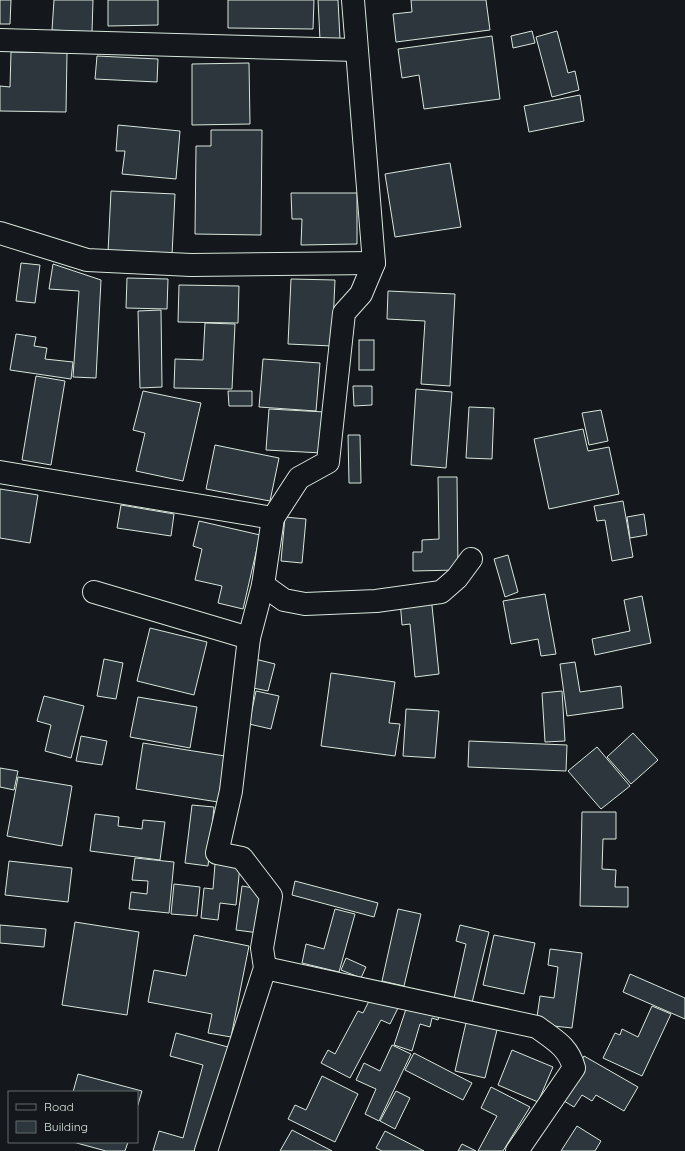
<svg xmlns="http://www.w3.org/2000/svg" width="685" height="1151" font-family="Quicksand,sans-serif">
<rect width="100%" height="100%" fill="#14181c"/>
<g fill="#2c363c" stroke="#d8e6dc">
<path d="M0 0H11L10 24H0Z"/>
<path d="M54 0H93L92 32 52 30Z"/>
<path d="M108 0H158V25L108 26Z"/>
<path d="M228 0H314L313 29 228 28Z"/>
<path d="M318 0H338L340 39 320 40Z"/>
<path d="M411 0H486L490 30 396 42 393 14 412 12Z"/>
<path d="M532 31 535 43 513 48 511 36Z"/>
<path d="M557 31 568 73 575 71 579 90 552 97 536 37Z"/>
<path d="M492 36 500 99 424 109 419 75 402 78 398 49Z"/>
<path d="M11 52 67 53 66 112 0 111V86L10 87Z"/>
<path d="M97 56 158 59 157 82 95 79Z"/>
<path d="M249 63 250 124 192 125V64Z"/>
<path d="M580 95 584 121 529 132 524 106Z"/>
<path d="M118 125 180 131 176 179 122 174 125 151H116Z"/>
<path d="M211 130H262L261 235 195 234 196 146H211Z"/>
<path d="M450 163 461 227 395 237 385 174Z"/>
<path d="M111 191 175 194 172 255 108 252Z"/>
<path d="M291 193H357V244L301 245 302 219H292Z"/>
<path d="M21 263 40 265 35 303 16 301Z"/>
<path d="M53 264 101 280 96 378 73 377 79 291 49 289Z"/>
<path d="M127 278 168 279 167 309 126 308Z"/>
<path d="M291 279 335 280 332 346 288 344Z"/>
<path d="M179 285 239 286 238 323 178 322Z"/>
<path d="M388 291 455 294 450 386 421 384 425 321 387 319Z"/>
<path d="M161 310 162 387 140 388 138 311Z"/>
<path d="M205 323 235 324 232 389 174 388 175 359 203 360Z"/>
<path d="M16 334 36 337 34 346 47 348 45 359 73 362 71 379 10 370Z"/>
<rect x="359" y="340" width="15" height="30"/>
<path d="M263 359 320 363 316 411 259 407Z"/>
<path d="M36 376 65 381 51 465 22 460Z"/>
<path d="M353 386H372V405L354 406Z"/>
<path d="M416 389 452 392 446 468 411 465Z"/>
<path d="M143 391 201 403 183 481 136 471 145 433 133 430Z"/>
<path d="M228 391H252V406H229Z"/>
<path d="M469 407 494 408 492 459 466 458Z"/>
<path d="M269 409 325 412 322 453 266 450Z"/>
<path d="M601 410 608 441 589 445 582 413Z"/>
<path d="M583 429 588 451 609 447 619 494 549 509 534 439Z"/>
<path d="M348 435H360L361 483H349Z"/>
<path d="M215 445 279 458 270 501 206 489Z"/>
<path d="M438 477H457L458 570 413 571V552H422V540L439 539Z"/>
<path d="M0 489 38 495 30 543 0 538Z"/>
<path d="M623 501 633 557 612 561 605 520 597 521 594 506Z"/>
<path d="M121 505 174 514 171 536 117 528Z"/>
<path d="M644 514 647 535 630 538 627 517Z"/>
<path d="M285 517 306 519 302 563 281 561Z"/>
<path d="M199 521 260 535 243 609 218 603 222 586 195 580 202 549 193 546Z"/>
<path d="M508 555 518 592 505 597 494 559Z"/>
<path d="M545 594 556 654 541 656 538 639 511 644 503 601Z"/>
<path d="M431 596 439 674 415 677 410 624 402 625 400 600Z"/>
<path d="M642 596 651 643 595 655 592 639 630 631 624 600Z"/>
<path d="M150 628 207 642 194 695 137 681Z"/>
<path d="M104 659 123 663 116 699 97 696Z"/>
<path d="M255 659 275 664 268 691 248 687Z"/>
<path d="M575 662 580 692 621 686 623 708 567 716 560 664Z"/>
<path d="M331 673 395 682 389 723 400 724 395 756 321 746Z"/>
<path d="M256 691 279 696 271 729 249 724Z"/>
<path d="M562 691 565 741 545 742 542 693Z"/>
<path d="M44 696 84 706 71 758 45 751 51 725 37 721Z"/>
<path d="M138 697 197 707 190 748 130 737Z"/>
<path d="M406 709 439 711 435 758 403 756Z"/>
<path d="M633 733 658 760 631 784 607 757Z"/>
<path d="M81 736 107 741 102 765 76 761Z"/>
<path d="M469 741 567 745 566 771 468 767Z"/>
<path d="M143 743 225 756 218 802 136 789Z"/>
<path d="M597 747 630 786 601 809 568 771Z"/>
<path d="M0 768 18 771 14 790 0 787Z"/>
<path d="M18 777 72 786 62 846 7 836Z"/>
<path d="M192 805 214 807 208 866 185 863Z"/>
<path d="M582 812H616V839H603L602 869 616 870 615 887H628V907L580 906Z"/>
<path d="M95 814 119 817 118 826 142 829 143 820 165 822 160 860 90 851Z"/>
<path d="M135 858 174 862 169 913 129 909 131 892 147 894 148 881 132 880Z"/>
<path d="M9 861 72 868 68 902 5 895Z"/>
<path d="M215 864 240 866 236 905 220 903 218 920 201 918 204 888 213 889Z"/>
<path d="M295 881 378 903 374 917 292 895Z"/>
<path d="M174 884 200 887 197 916 171 914Z"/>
<path d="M242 886 265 890 259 933 236 930Z"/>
<path d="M335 909 355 914 339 972 302 963 306 944 324 949Z"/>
<path d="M398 909 421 914 404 986 382 981Z"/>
<path d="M75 922 139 932 127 1015 62 1005Z"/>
<path d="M0 925 46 929 44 947 0 943Z"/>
<path d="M460 925 489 932 471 1007 453 1003 466 944 456 941Z"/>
<path d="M194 935 249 946 231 1037 208 1033 212 1014 148 1002 154 970 186 976Z"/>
<path d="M494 935 535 943 524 994 483 985Z"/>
<path d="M550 949 582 953 572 1028 536 1024 540 996 554 998 558 967 548 965Z"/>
<path d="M346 958 366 967 361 978 341 970Z"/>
<path d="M630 974 685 998V1019L623 992Z"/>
<path d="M372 995 398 1008 390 1024 381 1020 350 1078 321 1063 328 1050 335 1054 358 1011 363 1013Z"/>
<path d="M409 1000 441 1010 438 1020 432 1018 430 1027 420 1024 412 1051 394 1045Z"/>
<path d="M652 1006 671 1014 642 1076 603 1058 615 1033 620 1035 622 1029 638 1037Z"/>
<path d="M468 1014 499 1022 485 1078 455 1071Z"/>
<path d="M176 1033 228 1047 199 1151H153L159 1131 183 1138 203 1065 170 1056Z"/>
<path d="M392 1045 411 1054 379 1121 365 1114 376 1089 356 1080 364 1063 380 1071Z"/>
<path d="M512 1050 553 1067 538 1102 498 1085Z"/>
<path d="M414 1053 472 1083 463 1100 405 1070Z"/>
<path d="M584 1056 638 1087 624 1111 596 1095 592 1101 582 1095 574 1107 559 1098Z"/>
<path d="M78 1074 142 1091 137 1108V1092H73Z"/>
<path d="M322 1076 358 1094 335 1142 288 1119 295 1105 306 1110Z"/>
<path d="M491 1087 530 1107 503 1151H478L497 1116 481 1108Z"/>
<path d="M396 1091 410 1098 395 1129 380 1121Z"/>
<path d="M577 1126 601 1141 595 1151H561Z"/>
<path d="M292 1130 332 1151H280Z"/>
<path d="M385 1131 424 1151H382L376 1148Z"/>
<path d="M73 1142H128L125 1151H106Z"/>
<path d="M462 1144 476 1151H458Z"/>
</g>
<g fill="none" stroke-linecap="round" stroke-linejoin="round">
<defs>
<g id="minor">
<path d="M0 40 356 50"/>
<path d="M0 233 87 260 191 265 374 263"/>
<path d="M0 472 273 518"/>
<path d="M263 585 284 600 305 604 376 601 441 592 457 578 471 559"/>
<path d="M94 592 249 638"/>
<path d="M265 968 537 1027C554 1040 568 1046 574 1068L517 1151"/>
<path d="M206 1151 265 968 262 948 271 896 242 858 217 853 231 791 249 638 263 585 273 518 299 478 328 462 344 313 361 294 374 263 353 0"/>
</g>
</defs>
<use href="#minor" stroke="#d8e6dc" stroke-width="24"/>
<use href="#minor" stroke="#14181c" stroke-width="22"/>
</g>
<rect x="8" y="1091" width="130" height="52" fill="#14181c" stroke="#626a69"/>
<rect x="16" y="1104" width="20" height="6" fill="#14181c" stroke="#626a69"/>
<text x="44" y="1111" font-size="12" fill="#d8e6dc">Road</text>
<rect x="16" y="1121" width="20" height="12" fill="#2c363c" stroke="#626a69"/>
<text x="44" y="1131" font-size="12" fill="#d8e6dc">Building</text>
</svg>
